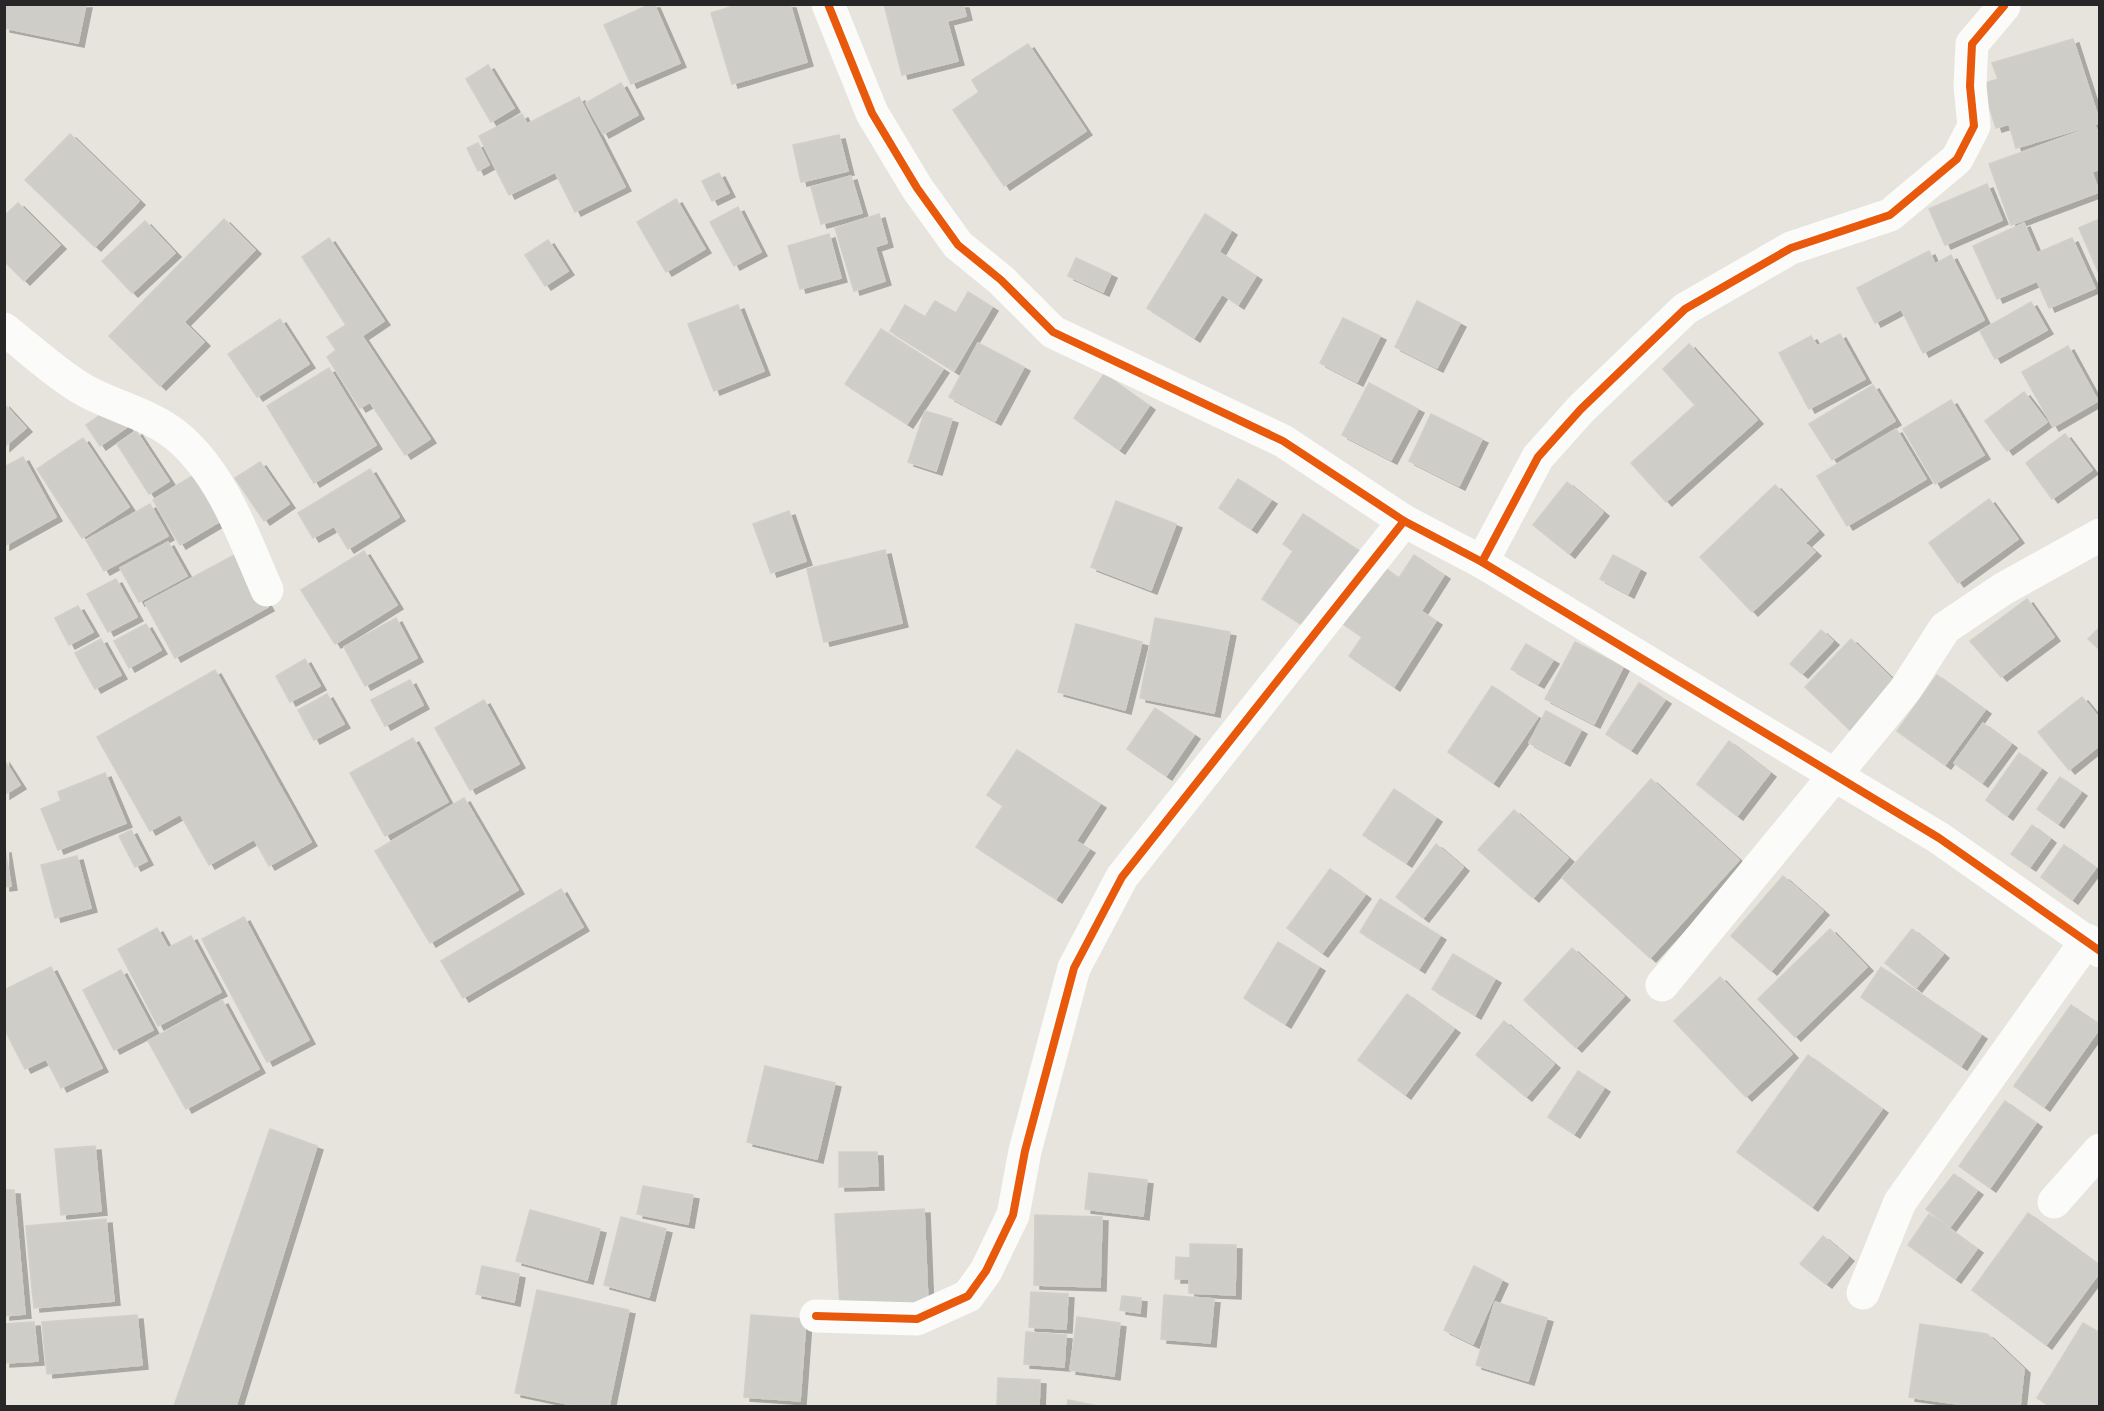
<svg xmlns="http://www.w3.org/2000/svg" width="2104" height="1411" font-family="Inter,sans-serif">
<defs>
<filter id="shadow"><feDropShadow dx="6" dy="4" stdDeviation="0" flood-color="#0004"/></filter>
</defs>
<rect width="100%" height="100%" fill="#e6e4dc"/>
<g fill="#cfcdc7" stroke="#d1cfc8" stroke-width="1.5" filter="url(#shadow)">
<path d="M7 4H86L78 43 4 28Z"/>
<path d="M651 4H654L680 63 631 84 604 25Z"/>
<path d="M740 4H790L807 62 732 84 711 13Z"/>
<path d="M884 4H963L966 16 947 21 958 61 902 75Z"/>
<path d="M2073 39 2100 123 2016 148 2009 124 1996 128 1982 84 1998 79 1992 63Z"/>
<path d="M1028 44 1086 131 1004 186 953 110 979 92 972 80Z"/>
<path d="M488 65 514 108 491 122 466 79Z"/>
<path d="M621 83 638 115 603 134 586 103Z"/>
<path d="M579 97 625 187 575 212 555 172 509 195 479 136 522 114 527 124Z"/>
<path d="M2095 126 2100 137V169L2092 172 2099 192 2011 225 1989 164Z"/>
<path d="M70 134 139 201 95 247 25 180Z"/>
<path d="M839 135 848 171 801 182 793 145Z"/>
<path d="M478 143 489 165 478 171 467 148Z"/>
<path d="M719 173 729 193 712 201 702 181Z"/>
<path d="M851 176 862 213 821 224 811 187Z"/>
<path d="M1987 184 2002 220 1945 245 1929 209Z"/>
<path d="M676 199 705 249 666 272 637 222Z"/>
<path d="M18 203 60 245 24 281 4 261V216Z"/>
<path d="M738 207 761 252 734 266 710 222Z"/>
<path d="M879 214 887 243 875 247 885 281 854 291 835 228Z"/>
<path d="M1205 214 1231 231 1219 252 1256 276 1238 305 1222 294 1194 338 1147 308Z"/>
<path d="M224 219 255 250 184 322 204 342 160 386 109 336Z"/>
<path d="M2100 219V276L2079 228Z"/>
<path d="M145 221 175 253 132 293 102 261Z"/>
<path d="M2024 223 2037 253 2072 238 2095 288 2049 308 2037 281 1997 299 1973 246Z"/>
<path d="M829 234 841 278 800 289 788 246Z"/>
<path d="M329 238 384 321 362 336 430 439 405 455 370 402 360 408 327 357 336 350 327 337 346 325 302 257Z"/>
<path d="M548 240 568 271 545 286 525 255Z"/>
<path d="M1929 251 1935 264 1951 255 1984 320 1923 353 1901 309 1875 323 1857 288Z"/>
<path d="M1076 258 1111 274 1103 292 1068 276Z"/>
<path d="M968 292 992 307 954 371 890 331 905 305 925 317 935 301 956 313Z"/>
<path d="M1417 301 1460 323 1437 368 1395 347Z"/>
<path d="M2031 302 2047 330 1995 359 1980 331Z"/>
<path d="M738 305 764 371 714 391 688 324Z"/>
<path d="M1343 318 1380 336 1357 382 1320 363Z"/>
<path d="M280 319 309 364 257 397 228 354Z"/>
<path d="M881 329 943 369 907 424 845 384Z"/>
<path d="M1840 334 1865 379 1809 409 1779 353 1811 336 1817 346Z"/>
<path d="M978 343 1024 367 995 421 949 397Z"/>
<path d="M1689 344 1757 420 1666 502 1631 463 1695 405 1663 369Z"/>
<path d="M2068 346 2098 401 2053 427 2022 372Z"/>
<path d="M329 368 376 445 314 483 267 406Z"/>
<path d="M1104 374 1149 406 1119 450 1074 418Z"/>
<path d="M1369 383 1418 409 1391 460 1342 435Z"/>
<path d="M1873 385 1895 421 1832 460 1809 424Z"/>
<path d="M2024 392 2047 422 2007 451 1985 421Z"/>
<path d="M1951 400 1984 455 1935 484 1903 429Z"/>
<path d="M4 404 26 428 4 447Z"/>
<path d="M113 406 127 427 100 446 86 425Z"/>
<path d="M925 411 952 419 936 471 908 462Z"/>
<path d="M1431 414 1482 439 1459 486 1409 461Z"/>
<path d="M1896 429 1926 479 1847 526 1817 476Z"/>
<path d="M136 431 169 481 149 494 117 444Z"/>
<path d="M2065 434 2092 470 2052 499 2026 463Z"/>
<path d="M83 438 129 507 82 538 37 469Z"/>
<path d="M23 457 56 517 4 546V467Z"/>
<path d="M260 462 289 504 264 521 235 478Z"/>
<path d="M370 469 399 517 348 549 334 526 313 538 298 513Z"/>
<path d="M194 475 222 520 180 545 153 500Z"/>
<path d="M1238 479 1271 500 1251 529 1219 508Z"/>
<path d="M1567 482 1603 512 1569 554 1533 525Z"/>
<path d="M1775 485 1818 531 1805 543 1815 552 1752 612 1700 557Z"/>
<path d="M1989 499 2018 539 1958 583 1929 543Z"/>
<path d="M1116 501 1176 524 1151 590 1091 567Z"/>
<path d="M150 504 168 536 104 571 86 540Z"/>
<path d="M789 511 806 561 771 573 753 524Z"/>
<path d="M1303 514 1362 553 1312 631 1262 599 1293 551 1283 544Z"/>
<path d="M168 542 187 576 139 602 120 568Z"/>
<path d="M885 550 902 623 824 642 807 569Z"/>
<path d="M364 551 397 605 335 644 301 590Z"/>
<path d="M238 553 268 607 175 658 145 603Z"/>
<path d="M1414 555 1444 575 1421 611 1436 621 1394 687 1349 656 1362 637 1339 621 1377 563 1399 578Z"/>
<path d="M1613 555 1640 569 1628 594 1600 579Z"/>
<path d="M116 579 137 617 108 632 87 594Z"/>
<path d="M2027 599 2054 637 2001 677 1970 641Z"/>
<path d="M78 606 93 632 69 645 55 618Z"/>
<path d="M396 618 417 658 365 686 344 647Z"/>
<path d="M1155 618 1230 632 1214 713 1140 698Z"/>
<path d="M146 624 161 650 129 668 114 641Z"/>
<path d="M1076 624 1142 642 1125 710 1058 692Z"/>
<path d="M2100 627V650L2088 639Z"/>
<path d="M1821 630 1833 641 1802 674 1790 664Z"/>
<path d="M101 639 121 675 95 689 75 653Z"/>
<path d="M1851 639 1899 686 1854 734 1805 687Z"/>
<path d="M1575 642 1623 667 1594 724 1545 699Z"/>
<path d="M1526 644 1553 660 1538 684 1511 669Z"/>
<path d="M305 659 320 686 290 702 276 676Z"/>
<path d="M215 670 311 842 269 866 254 839 209 865 180 814 150 831 97 737Z"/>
<path d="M1937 675 1985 710 1945 765 1897 731Z"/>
<path d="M410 680 423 705 385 726 371 700Z"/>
<path d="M1639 683 1665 700 1631 750 1606 734Z"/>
<path d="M1492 686 1538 717 1493 783 1448 752Z"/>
<path d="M327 694 344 724 314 740 298 710Z"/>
<path d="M2082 697 2100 719V745L2069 770 2038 732Z"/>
<path d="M484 700 519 764 470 790 435 728Z"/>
<path d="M1155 708 1194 735 1166 776 1127 749Z"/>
<path d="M1546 711 1581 730 1564 762 1529 743Z"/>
<path d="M1983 723 2011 744 1982 783 1954 763Z"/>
<path d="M413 738 448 802 385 836 350 773Z"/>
<path d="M1729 741 1770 773 1737 816 1697 784Z"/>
<path d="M1017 750 1100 804 1076 841 1089 849 1056 899 976 847 1003 806 987 795Z"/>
<path d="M2019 753 2041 769 2007 816 1986 800Z"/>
<path d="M4 760 20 785 4 795Z"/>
<path d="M105 773 126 823 58 850 41 809 61 801 58 792Z"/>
<path d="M2060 777 2081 792 2058 824 2037 809Z"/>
<path d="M1651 779 1739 860 1650 958 1562 878Z"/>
<path d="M1394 789 1436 818 1406 863 1363 835Z"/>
<path d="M464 798 518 890 430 943 375 851Z"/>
<path d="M1514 810 1568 858 1533 898 1478 850Z"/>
<path d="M2032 825 2050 839 2030 867 2011 854Z"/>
<path d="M131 830 147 861 135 867 119 836Z"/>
<path d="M1436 844 1463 867 1423 918 1396 897Z"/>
<path d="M2064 845 2096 868 2072 900 2041 877Z"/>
<path d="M5 849 11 886 4 887V849Z"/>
<path d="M77 856 91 908 55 918 41 865Z"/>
<path d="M1330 869 1365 895 1322 953 1287 928Z"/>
<path d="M1783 876 1823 911 1771 971 1731 936Z"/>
<path d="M561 889 583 927 463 998 441 961Z"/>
<path d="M1380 899 1440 936 1419 969 1360 932Z"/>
<path d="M244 917 309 1040 267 1062 202 939Z"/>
<path d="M157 928 168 948 191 936 221 992 158 1026 118 949Z"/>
<path d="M1830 929 1867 967 1795 1037 1758 999Z"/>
<path d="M1912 929 1943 954 1916 988 1885 963Z"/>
<path d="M1278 942 1319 967 1285 1024 1244 998Z"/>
<path d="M1572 948 1624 996 1576 1048 1524 1000Z"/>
<path d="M1453 954 1495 979 1475 1015 1432 989Z"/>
<path d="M51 967 102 1068 61 1088 46 1059 25 1069 4 1028V990Z"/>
<path d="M1881 967 1981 1035 1961 1066 1861 997Z"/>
<path d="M121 970 153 1030 114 1050 83 990Z"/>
<path d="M1720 977 1792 1054 1746 1097 1674 1021Z"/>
<path d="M1407 994 1454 1029 1405 1095 1358 1060Z"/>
<path d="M222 1000 259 1069 186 1109 148 1041Z"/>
<path d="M2071 1005 2100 1025V1028L2044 1107 2014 1086Z"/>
<path d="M1504 1021 1554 1064 1526 1097 1476 1055Z"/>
<path d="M1808 1055 1882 1109 1812 1207 1737 1152Z"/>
<path d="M765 1066 835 1083 817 1159 747 1142Z"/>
<path d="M1578 1071 1604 1088 1574 1134 1548 1117Z"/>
<path d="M2005 1101 2036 1123 1990 1188 1959 1166Z"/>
<path d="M270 1129 317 1146 236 1406H174Z"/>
<path d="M95 1146 101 1211 61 1215 55 1149Z"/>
<path d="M839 1152H877L878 1186 839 1187Z"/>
<path d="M1089 1173 1147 1180 1143 1216 1085 1209Z"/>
<path d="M1954 1174 1977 1191 1950 1227 1926 1209Z"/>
<path d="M643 1186 693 1195 688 1224 637 1214Z"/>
<path d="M4 1190H14L25 1314 4 1316Z"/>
<path d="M924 1209 928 1305 840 1309 835 1214Z"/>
<path d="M530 1210 600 1229 587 1280 516 1261Z"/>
<path d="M2028 1213 2100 1266V1272L2046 1345 1972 1290Z"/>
<path d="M1929 1214 1977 1249 1955 1279 1908 1245Z"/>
<path d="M1035 1215 1102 1217 1100 1287 1034 1285Z"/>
<path d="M621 1217 666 1229 649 1297 604 1285Z"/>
<path d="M106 1219 114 1301 34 1308 26 1226Z"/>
<path d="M1823 1236 1848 1257 1826 1284 1800 1264Z"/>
<path d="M1190 1244 1236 1245 1235 1295 1189 1293V1279H1175L1176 1257 1190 1258Z"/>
<path d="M482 1266 519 1274 514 1302 476 1294Z"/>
<path d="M1474 1266 1502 1280 1473 1344 1444 1330Z"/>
<path d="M537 1290 629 1310 609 1406H577L515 1393Z"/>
<path d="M1031 1292 1068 1294 1066 1329 1029 1327Z"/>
<path d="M1164 1295 1214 1299 1210 1343 1161 1339Z"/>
<path d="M1122 1296 1141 1298 1140 1313 1120 1310Z"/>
<path d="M1495 1302 1547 1318 1528 1381 1476 1365Z"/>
<path d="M137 1315 142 1365 47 1374 42 1322Z"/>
<path d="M751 1315 806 1319 800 1401 744 1397Z"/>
<path d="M1077 1317 1120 1323 1114 1376 1070 1370Z"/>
<path d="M34 1322 38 1361 4 1363V1324Z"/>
<path d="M2083 1323 2100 1333V1406H2050L2037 1398Z"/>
<path d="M1920 1324 1987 1334 2024 1369 2020 1406H1972L1909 1397Z"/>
<path d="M1026 1332 1066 1335 1064 1367 1024 1364Z"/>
<path d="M998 1378 1040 1380 1039 1406H997Z"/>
<path d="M1068 1400 1098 1406H1067Z"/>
</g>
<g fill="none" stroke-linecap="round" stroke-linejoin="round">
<g stroke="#fbfbfa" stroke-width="33">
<path d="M828 4 872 113 917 188 958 245 1001 280 1053 332 1283 441 1404 521 1482 562 1939 838 2100 951"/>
<path d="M4 329C30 349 56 374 84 390 114 407 151 414 178 437 223 475 244 538 267 590"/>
<path d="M1482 562 1538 457 1581 409 1685 309 1791 248 1890 215 1957 159 1974 126 1970 86 1972 44 2004 6"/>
<path d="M1662 985 1905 690 1945 628 2003 589 2100 535"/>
<path d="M2054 1202 2100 1150"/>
<path d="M1863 1293 1900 1202 2087 940"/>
<path d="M816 1316 917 1319 968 1296 986 1271 1013 1215 1025 1151 1074 968 1122 877 1404 521"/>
</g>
<defs>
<g id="cycleway">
<path d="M828 4 872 113 917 188 958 245 1001 280 1053 332 1283 441 1404 521 1482 562 1939 838 2100 951"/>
<path d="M1482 562 1538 457 1581 409 1685 309 1791 248 1890 215 1957 159 1974 126 1970 86 1972 44 2004 6"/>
<path d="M816 1316 917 1319 968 1296 986 1271 1013 1215 1025 1151 1074 968 1122 877 1404 521"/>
</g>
</defs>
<use href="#cycleway" stroke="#fff" stroke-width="11"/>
<use href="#cycleway" stroke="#e8590c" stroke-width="8"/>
</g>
<rect width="2104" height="1411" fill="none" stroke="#272727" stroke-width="12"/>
</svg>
